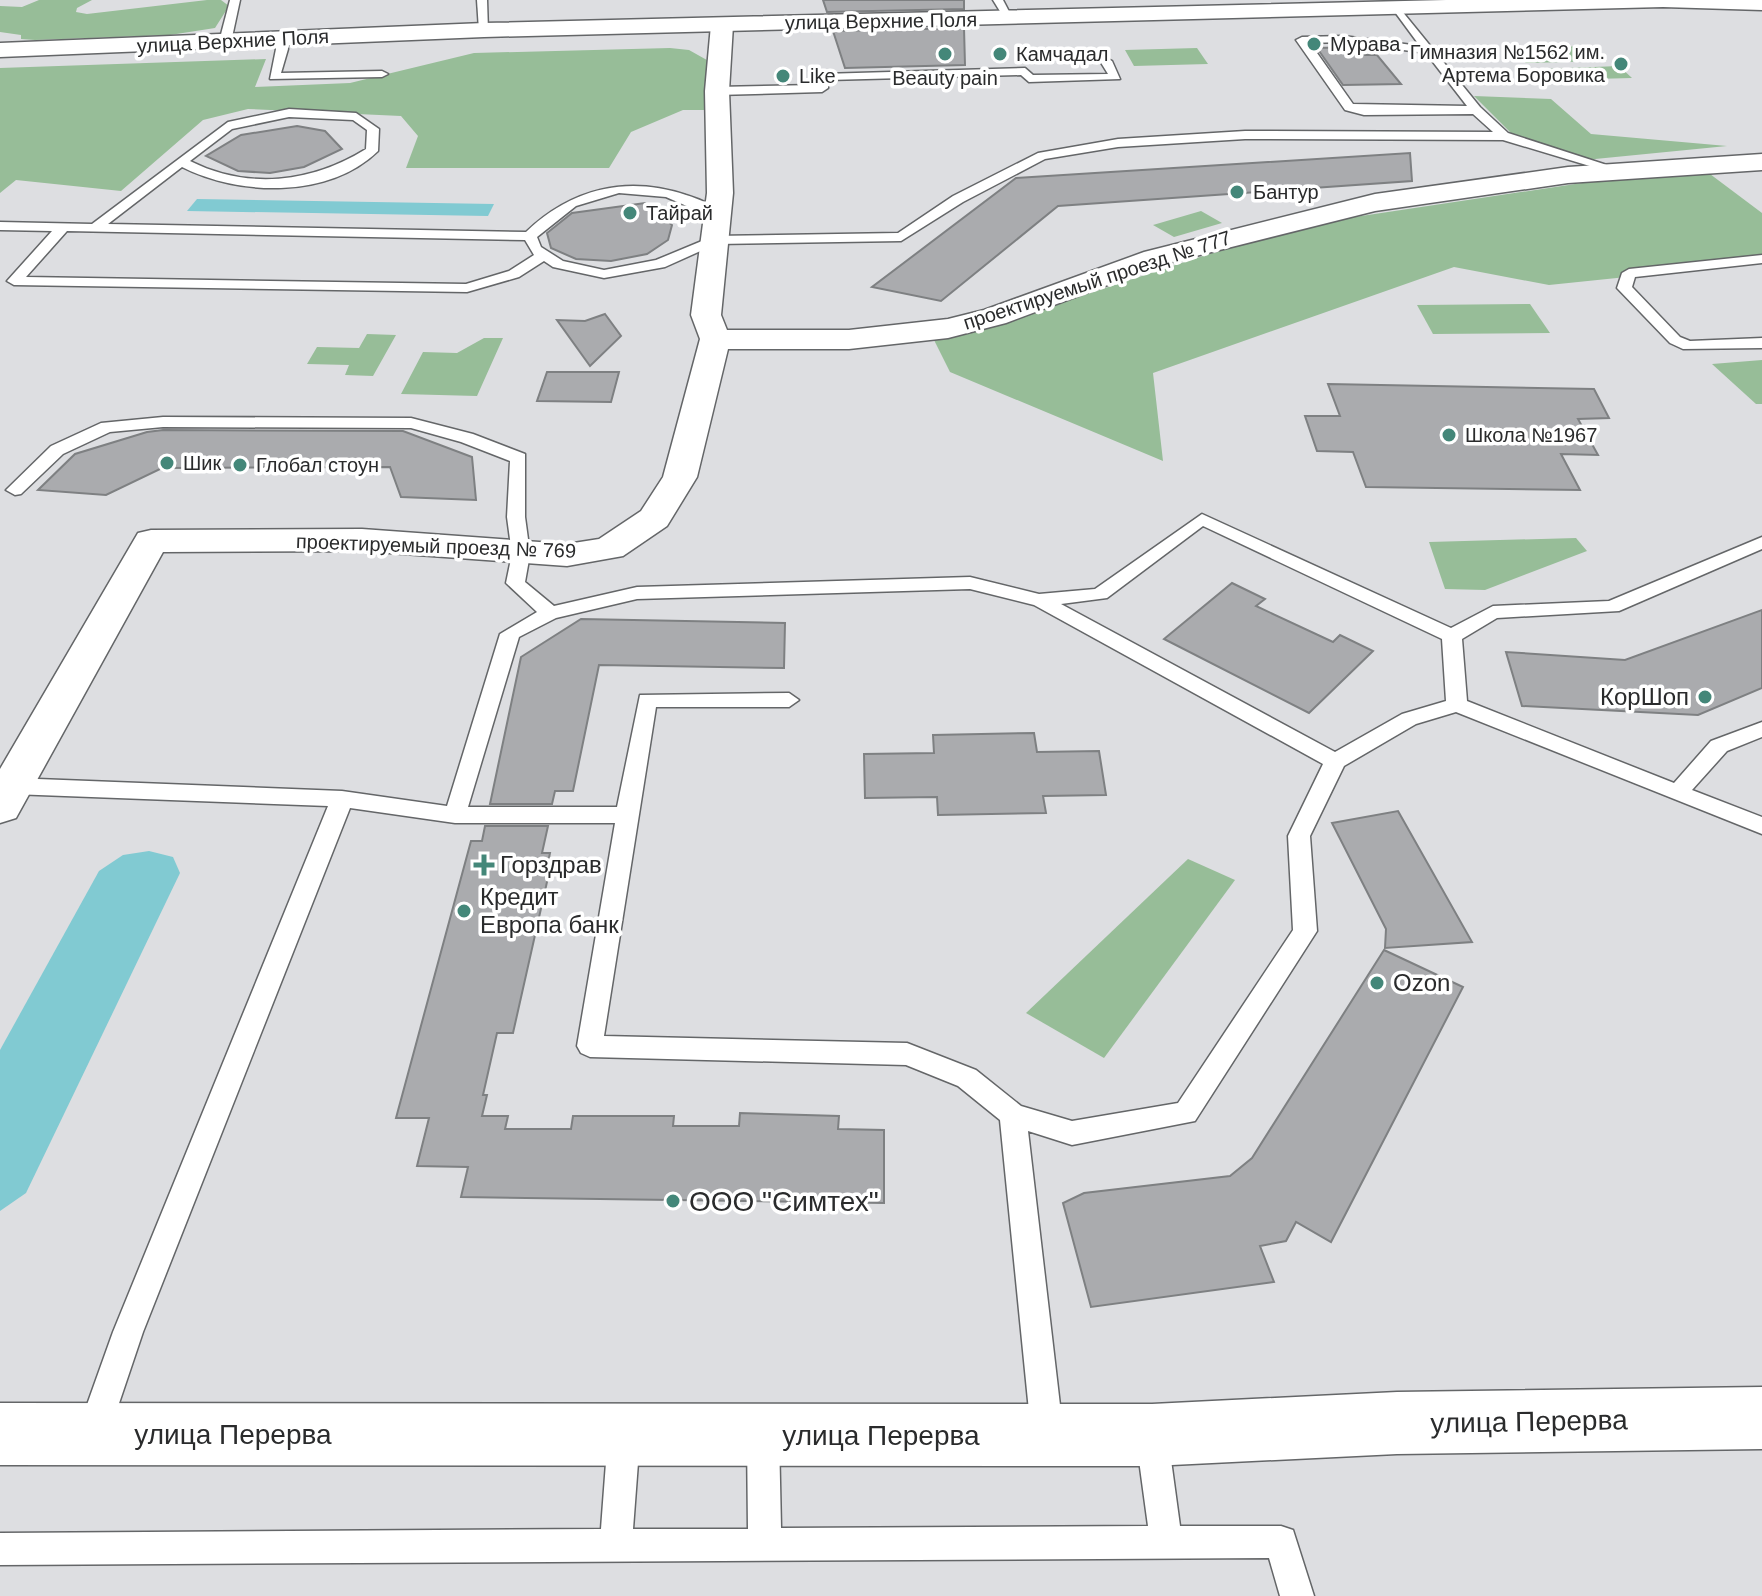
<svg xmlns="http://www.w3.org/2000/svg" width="1762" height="1596" font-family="Arial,sans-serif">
<rect width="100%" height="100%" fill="#dddee1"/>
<g fill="#97bd98">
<path d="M39 0H92L77 8 76 12 87 14 207 0H221L229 6 215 28 170 35 35 40 21 39V35L0 32V6L22 7Z"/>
<path d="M1590 46 1607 61 1526 63 1511 48Z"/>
<path d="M670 48 689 50 714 64 711 110H683L631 132 609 168H406L418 136 401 116 248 109 203 120 121 191 16 180 0 193V68L266 59 255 87 350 83 474 53Z"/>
<path d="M1197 48 1208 64 1134 66 1125 50Z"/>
<path d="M1619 66 1632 78 1555 80 1543 69Z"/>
<path d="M1474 96 1551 99 1591 134 1727 146 1585 160 1512 134Z"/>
<path d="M1706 171 1762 213V263L1549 285 1454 267 1153 373 1163 461 950 372 934 340 986 327 1261 237 1348 218 1615 178Z"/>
<path d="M1201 211 1222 223 1174 237 1153 225Z"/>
<path d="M1530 304 1550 333 1433 334 1417 305Z"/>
<path d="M367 334 396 335 373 376 345 375 349 365 307 364 317 347 359 348Z"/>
<path d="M484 338H503L477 396 401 394 423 352 457 353Z"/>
<path d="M1762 360V404H1756L1712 364Z"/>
<path d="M1576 538 1587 551 1485 590 1445 589 1429 542Z"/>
<path d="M1188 859 1235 880 1104 1058 1026 1013Z"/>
</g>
<g fill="#81cad2">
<path d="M197 199 494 204 488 216 187 211Z"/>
<path d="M149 851 173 857 180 873 26 1193 0 1211V1050L99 871 123 855Z"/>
</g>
<g fill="#aaabae" stroke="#7e8082" stroke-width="2">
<path d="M823 0H964V9L827 12Z"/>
<path d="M964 28 965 65 845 68 833 31Z"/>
<path d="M1358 47 1365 55H1377L1401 84 1343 85 1317 48Z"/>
<path d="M297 126 325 131 342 149 304 167 270 173 238 171 206 156 241 135Z"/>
<path d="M1410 153 1412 181 1058 206 941 301 872 287 1016 178Z"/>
<path d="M645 203 672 225 668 240 647 254 611 261 576 259 551 248 547 233 572 213Z"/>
<path d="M605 314 621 336 590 366 557 320 585 321Z"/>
<path d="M547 372H619L611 402 537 401Z"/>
<path d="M1328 384 1594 389 1609 418 1578 419 1598 455 1561 454 1580 490 1366 487 1353 452 1317 451 1305 416H1340Z"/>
<path d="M163 430 403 431 472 457 476 500 401 497 390 467 162 468 106 495 38 490 75 454 147 432Z"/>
<path d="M1232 583 1265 599 1256 606 1333 642 1340 635 1373 651 1309 713 1164 639Z"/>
<path d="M1762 610V688L1698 715 1522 706 1506 652 1625 660Z"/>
<path d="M581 619 785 623 784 668 599 665 573 791H555L552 804H490L521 657Z"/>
<path d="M1034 733 1037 752 1099 751 1106 795 1043 796 1046 813 938 815 937 797 865 798 864 754 934 753 933 735Z"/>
<path d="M1398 811 1472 942 1385 948 1386 929 1332 823Z"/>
<path d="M485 826H548L542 853H550L546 873H549L513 1033H497L483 1095H487L482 1116H508L505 1129H571L573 1116H674L673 1126H739L740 1113 839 1116 838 1129 884 1130V1203L461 1197 468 1167 417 1166 429 1118H396L471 841H482Z"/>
<path d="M1384 950 1463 987 1331 1242 1296 1222 1286 1241 1260 1246 1274 1282 1091 1307 1063 1203 1084 1193 1230 1176 1252 1158Z"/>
</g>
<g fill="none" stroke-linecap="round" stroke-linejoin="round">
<defs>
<g id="lane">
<path d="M230 0H240L231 42 225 45 219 42Z"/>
<path d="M477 0H487L488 32 479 30Z"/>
<path d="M993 0H1003L1014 21H1006Z"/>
<path d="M1397 5 1480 107 1508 133 1613 167V173L1503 140 1245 139 1118 147 1045 159 963 202 901 241 716 244 665 267 604 278 553 267 544 261 519 277 467 292 14 285 7 281 52 231 0 230V222L92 224 228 122 289 109 356 113 379 129 378 151C329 199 239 196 182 167L108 224 526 232C571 189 626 175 686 195 699 199 714 205 724 214L712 217 666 197 619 193 576 206 537 237 541 247 563 261 604 270 656 260 714 236 898 233 953 196 1038 153 1118 139 1245 131 1493 132 1473 114 1364 115 1345 110 1296 40 1302 37 1343 36 1420 46 1392 8ZM1343 42 1426 53 1467 106 1353 104 1310 43ZM289 117 353 120 367 130 366 149C311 183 248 190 190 161L232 129ZM67 231 525 240 534 255 509 271 466 284 26 277Z"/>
<path d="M280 35 286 38 288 49 281 73 382 71 388 74 382 77 270 79 276 49 274 38Z"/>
<path d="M1106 58 1112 61 1120 79 1029 82 1021 75 828 80V88L822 92 717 95 711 91 717 87 816 85V77L822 74 1025 68 1033 75 1108 74 1100 61Z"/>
<path d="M1762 255V263L1635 277 1632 287 1680 337 1690 341 1762 338V348L1683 349 1670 343 1617 288 1622 273 1629 269Z"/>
<path d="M163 417 411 418 473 434 525 454V517L530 554 525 582 554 606 637 587 970 577 1039 594 1095 589 1202 514 1451 628 1493 606 1609 601 1762 537V549L1619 611 1497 618 1462 639 1467 701 1674 783 1711 741 1762 722V737L1727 751 1692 790 1762 817V834L1456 712 1416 724 1344 766 1310 836 1317 931 1195 1121 1072 1145 1028 1131 1063 1431 1058 1442 1047 1447 1036 1442 1031 1431 1000 1120 958 1086 906 1065 590 1057 581 1053 577 1046 615 823H455L350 808 143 1332 110 1430 105 1441 94 1446 83 1441 78 1430 113 1332 328 806 12 794 1 786 12 778 342 791 447 806 500 634 537 612 506 583 512 554 507 517 510 461 461 442 411 428 163 427 110 432 63 454 21 494 15 495 6 490 51 446 101 423ZM1203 526 1442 639 1446 701 1402 714 1335 752 1061 604 1107 598ZM970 589 1034 605 1323 764 1288 836 1293 930 1178 1103 1072 1121 1021 1106 976 1070 907 1043 604 1036 656 707H789L799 700 789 693 640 695 617 807H468L519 637 556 618 637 599Z"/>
<path d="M624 1420 635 1425 640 1436 633 1529H748L747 1436 752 1425 763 1420 774 1425 779 1436 781 1528 1148 1526 1136 1438 1141 1427 1152 1422 1163 1427 1168 1438 1180 1526H1281L1293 1530 1314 1596H1280L1269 1558 0 1565V1533L601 1529 608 1436 613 1425Z"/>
</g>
<g id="street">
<path d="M722 19 733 25 729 91 733 193 721 315 727 330H849L948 319 984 310 1144 252 1375 194 1568 167 1762 154V170L1568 183 1375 211 1164 264 1006 323 948 338 849 349H728L697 477 667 526 623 556 567 566 362 551 163 552 16 818 0 823V769L138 533 151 530 362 529 567 544 599 539 641 511 663 477 700 339 691 315 707 193 705 91 711 25Z"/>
<path d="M1762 1387V1449L1397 1454 1152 1466 0 1465V1403L1152 1404 1397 1392Z"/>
</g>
<path id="secondary" d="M1446 0H1762V10L1663 7 484 37 0 57V43L484 23Z"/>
</defs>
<use href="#lane" stroke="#646668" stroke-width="3"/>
<use href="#street" stroke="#646668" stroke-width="3"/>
<use href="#secondary" stroke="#646668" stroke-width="3"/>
<use href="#lane" fill="#fff" fill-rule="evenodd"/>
<use href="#street" fill="#fff" fill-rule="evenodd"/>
<use href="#secondary" fill="#fff" fill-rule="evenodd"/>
</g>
<g fill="#448779" stroke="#fff" stroke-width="3">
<circle cx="1314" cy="44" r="8"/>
<circle cx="945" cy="54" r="8"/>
<circle cx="1000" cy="54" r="8"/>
<circle cx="1621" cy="64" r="8"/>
<circle cx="783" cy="76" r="8"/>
<circle cx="1237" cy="192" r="8"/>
<circle cx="630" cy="213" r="8"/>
<circle cx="1449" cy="435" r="8"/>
<circle cx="167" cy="463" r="8"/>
<circle cx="240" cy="465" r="8"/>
<circle cx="1705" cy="697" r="8"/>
<path d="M480 853h8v8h8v8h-8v8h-8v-8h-8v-8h8z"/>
<circle cx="464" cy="911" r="8"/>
<circle cx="1377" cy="983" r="8"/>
<circle cx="673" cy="1201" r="8"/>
</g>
<g text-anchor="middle" stroke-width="7" stroke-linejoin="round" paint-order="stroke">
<g font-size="20" fill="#2a2b2c" stroke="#fff">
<text transform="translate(881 21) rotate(-1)" y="7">улица Верхние Поля</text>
<text transform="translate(233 41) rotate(-3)" y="7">улица Верхние Поля</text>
<text transform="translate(1097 280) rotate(-18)" y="7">проектируемый проезд № 777</text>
<text transform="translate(436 546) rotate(2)" y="7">проектируемый проезд № 769</text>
</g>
<g font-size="20" fill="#2a2b2c" stroke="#fff" text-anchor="start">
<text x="1330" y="51">Мурава</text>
<text x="1605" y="59" text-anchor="end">Гимназия №1562 им.<tspan x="1605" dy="23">Артема Боровика</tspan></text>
<text x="1016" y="61">Камчадал</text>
<text x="799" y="83">Like</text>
<text x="945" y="85" text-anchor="middle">Beauty pain</text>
<text x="1253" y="199">Бантур</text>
<text x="646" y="220">Тайрай</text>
<text x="1465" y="442">Школа №1967</text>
<text x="183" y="470">Шик</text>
<text x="256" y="472">Глобал стоун</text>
</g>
<g font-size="24" fill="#2a2b2c" stroke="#fff" text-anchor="start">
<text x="1689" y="705" text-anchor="end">КорШоп</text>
<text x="500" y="873">Горздрав</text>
<text x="480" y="905">Кредит<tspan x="480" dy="28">Европа банк</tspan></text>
<text x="1393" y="991">Ozon</text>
</g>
<g font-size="28" fill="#2a2b2c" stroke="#fff" text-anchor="start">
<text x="689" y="1211">ООО "Симтех"</text>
</g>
<g font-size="28" fill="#2a2b2c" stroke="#fff">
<text transform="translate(1529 1421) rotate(-1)" y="10">улица Перерва</text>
<text x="233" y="1444">улица Перерва</text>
<text x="881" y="1445">улица Перерва</text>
</g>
</g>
</svg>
